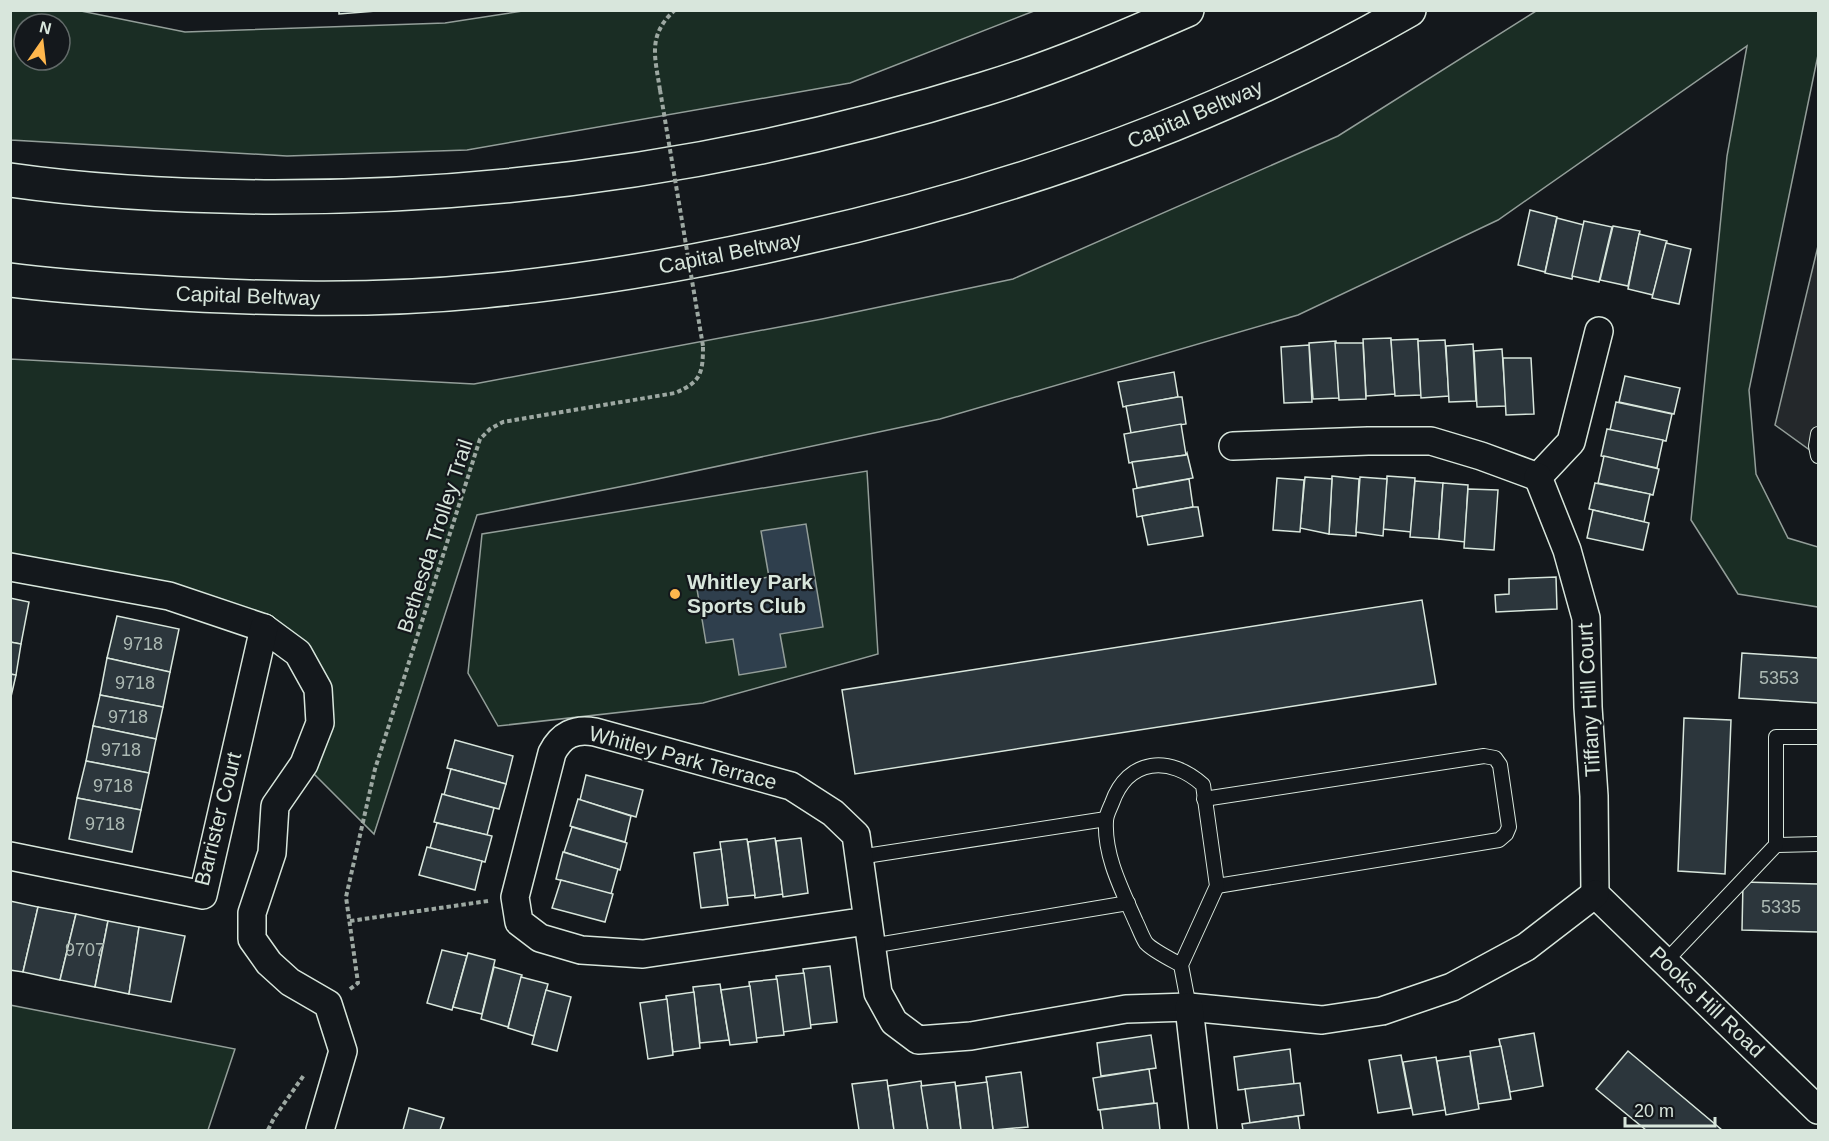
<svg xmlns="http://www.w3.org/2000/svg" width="1829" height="1141" font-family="Arial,sans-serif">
<rect width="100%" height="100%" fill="#14181c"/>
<g fill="#1a2d24" stroke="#939e99" stroke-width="1.5" fill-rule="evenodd">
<path d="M529 10 1034 11 850 83 467 150 287 156 11 140V11H81L185 32 445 23ZM24 24H60V60H24Z"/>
<path d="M1536 11H1818V55L1749 390 1756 474 1788 538 1818 547V607L1738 594 1691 520 1727 156 1747 46 1498 220 1298 315 940 419 634 484 477 515 374 834 304 764 318 689 264 628 11 567 10 359 474 384 822 319 1013 279 1338 136Z"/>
<path d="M867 471 878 654 703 703 498 726 468 673 482 534Z"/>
<path d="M10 1005 235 1049 208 1130H11Z"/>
</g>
<path fill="#24282b" stroke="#939e99" stroke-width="1.5" d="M1818 246V456L1775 425Z"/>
<path fill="#2f3f4d" stroke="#939e99" stroke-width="1.5" d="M806 524 823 627 780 634 786 667 739 675 733 639 706 643 697 589 769 577 761 531Z"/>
<g fill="#2c363c" stroke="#d8e6dc" stroke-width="1.5">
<path d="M339 10H389L339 14Z"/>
<path d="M1530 210 1557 217 1545 272 1518 265Z"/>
<path d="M1557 218 1584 225 1572 279 1545 273Z"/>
<path d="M1584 221 1612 227 1599 282 1572 276Z"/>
<path d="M1613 226 1640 231 1628 286 1600 280Z"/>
<path d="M1639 234 1667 241 1653 295 1628 289Z"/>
<path d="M1666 243 1691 249 1679 304 1652 298Z"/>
<path d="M1391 338 1395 394 1366 396 1363 339Z"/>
<path d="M1418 339 1421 395 1395 396 1391 340Z"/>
<path d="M1445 340 1449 396 1421 398 1418 341Z"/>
<path d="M1336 341 1339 398 1313 399 1309 343Z"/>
<path d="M1335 343H1363L1366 399 1339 400Z"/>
<path d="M1473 344 1476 401 1449 402 1446 346Z"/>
<path d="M1309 345 1312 402 1284 403 1281 347Z"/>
<path d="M1502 349 1506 406 1477 407 1474 351Z"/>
<path d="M1503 358H1531L1534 414 1506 415Z"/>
<path d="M1174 372 1178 397 1123 407 1118 382Z"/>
<path d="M1625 376 1680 388 1674 414 1619 402Z"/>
<path d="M1178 397H1182L1186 424 1131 433 1126 406Z"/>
<path d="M1616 402 1672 414 1666 441 1610 430Z"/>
<path d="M1181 424 1186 455 1129 463 1124 434Z"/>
<path d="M1607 429 1663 440 1657 468 1601 456Z"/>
<path d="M1187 453 1193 478 1137 488 1132 462 1186 455Z"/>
<path d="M1604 456 1659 469 1653 495 1598 483Z"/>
<path d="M1332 476 1359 479 1356 536 1329 534Z"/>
<path d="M1387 476 1415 478 1411 532 1383 529Z"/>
<path d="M1305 477 1332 479 1329 534 1300 528Z"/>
<path d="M1360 477 1387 479 1383 536 1356 532Z"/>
<path d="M1277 478 1304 480 1300 532 1273 530Z"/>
<path d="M1189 479 1193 507 1137 517 1133 489Z"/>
<path d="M1415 481 1443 483 1439 539 1410 537Z"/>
<path d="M1443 483 1468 485 1465 542 1439 539Z"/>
<path d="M1595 483 1650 494 1644 522 1589 509Z"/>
<path d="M1468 489 1498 490 1494 550 1464 548Z"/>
<path d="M1193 507H1198L1203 536 1148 545 1142 516Z"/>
<path d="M1593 510 1649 523 1643 550 1587 538Z"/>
<path d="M1556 577 1557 609 1496 612 1495 595 1509 594V579Z"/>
<path d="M10 598 29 602 21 644 10 642Z"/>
<path d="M1422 600 1436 684 855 774 842 690Z"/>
<path d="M117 616 179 629 170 672 107 658Z"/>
<path d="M10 642 21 644 16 675 10 674Z"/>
<path d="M1742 653 1818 658V703L1739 698Z"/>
<path d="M107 658 170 672 163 707 100 695Z"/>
<path d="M10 674 16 675 10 701Z"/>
<path d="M100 695 163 707 156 739 93 726Z"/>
<path d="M1684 718 1731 720 1725 874 1678 871Z"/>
<path d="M93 726 156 739 149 773 86 761Z"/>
<path d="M455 740 513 756 506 784 447 768Z"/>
<path d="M86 761 149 773 141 810 77 798Z"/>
<path d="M451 769 506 784 499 809 444 795Z"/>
<path d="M586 775 643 790 636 817 580 800Z"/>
<path d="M442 794 494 808 487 835 434 822Z"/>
<path d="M77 798 141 810 132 852 69 839Z"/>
<path d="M578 799 631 816 625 842 570 826Z"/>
<path d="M437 823 492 836 485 862 430 848Z"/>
<path d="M572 827 627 843 620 870 564 852Z"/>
<path d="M775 838 783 894 755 898 748 842Z"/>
<path d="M801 838 808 893 783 897 776 841Z"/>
<path d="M747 839 755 895 727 898 720 842Z"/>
<path d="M427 847 482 861 475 890 419 875Z"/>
<path d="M721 849 728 905 701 908 694 853Z"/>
<path d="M563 852 618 869 611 894 556 879Z"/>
<path d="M561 880 613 894 605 922 552 908Z"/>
<path d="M1743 882 1818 884V932L1742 930Z"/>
<path d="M10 901 38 907 23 972 10 970Z"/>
<path d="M38 907 76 914 60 980 23 972Z"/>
<path d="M76 914 108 921 95 987 60 980Z"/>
<path d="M108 921 139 927 129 994 95 987Z"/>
<path d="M139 927 185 936 171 1002 129 994Z"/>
<path d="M442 950 467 956 452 1010 427 1003Z"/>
<path d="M468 953 495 960 482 1014 453 1007Z"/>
<path d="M830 966 837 1022 810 1025 803 969Z"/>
<path d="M494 967 522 975 508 1027 481 1019Z"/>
<path d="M804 973 811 1028 783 1032 776 976Z"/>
<path d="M521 977 548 984 534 1036 508 1028Z"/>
<path d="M777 979 784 1035 756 1038 749 982Z"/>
<path d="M720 984 729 1040 700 1043 693 987Z"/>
<path d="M750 986 757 1042 730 1045 721 990Z"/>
<path d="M546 990 571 997 557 1051 532 1044Z"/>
<path d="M694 992 700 1048 673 1052 666 996Z"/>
<path d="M667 999 673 1055 648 1059 640 1003Z"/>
<path d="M1534 1033 1543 1086 1510 1092 1499 1039Z"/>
<path d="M1151 1035 1156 1068 1101 1076 1097 1043Z"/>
<path d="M1501 1046 1511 1099 1478 1104 1470 1051Z"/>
<path d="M1290 1049 1294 1084 1238 1090 1234 1057Z"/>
<path d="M1628 1051 1722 1130H1646L1596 1089Z"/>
<path d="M1401 1055 1411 1108 1378 1113 1369 1060Z"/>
<path d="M1470 1056 1479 1109 1446 1115 1437 1061Z"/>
<path d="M1436 1057 1445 1110 1413 1115 1403 1062Z"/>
<path d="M1149 1069 1154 1103 1098 1110 1093 1078Z"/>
<path d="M1021 1072 1028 1127 993 1130 986 1077Z"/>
<path d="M887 1080 894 1130H859L852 1084Z"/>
<path d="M921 1081 928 1130H894L888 1086Z"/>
<path d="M955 1082 961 1130H928L921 1086Z"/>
<path d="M987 1082 993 1130H961L956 1086Z"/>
<path d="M1300 1083 1304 1115 1250 1123 1245 1089Z"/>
<path d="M1157 1103 1160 1130H1103L1100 1110Z"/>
<path d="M409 1108 444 1118 440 1130H403Z"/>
<path d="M1298 1116 1300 1130H1243L1242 1124Z"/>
</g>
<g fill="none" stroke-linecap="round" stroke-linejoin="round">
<defs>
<g id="service">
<path d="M1818 434 1816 446 1818 456"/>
<path d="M1204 799 1484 756 1495 758 1500 765 1509 827 1506 834 1499 840 1217 886"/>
<path d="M1776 845 1818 844"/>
<path d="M859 857 1106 819"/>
<path d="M871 946 1128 903"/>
<path d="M1665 962 1776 845V737H1818"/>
<path d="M1181 965C1172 960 1152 950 1146 943 1142 937 1139 928 1136 922 1122 890 1104 856 1106 821 1106 815 1110 808 1112 803 1128 758 1170 755 1203 785L1217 886 1181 965 1189 1007"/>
</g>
<g id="minor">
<path d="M1233 446 1368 441H1431L1481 456 1538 477 1571 442 1599 331"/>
<path d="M1538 477 1567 550 1586 618 1588 707 1594 796 1595 894"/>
<path d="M10 567 169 596 264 628 298 653 318 689 320 723 304 764 275 806 272 853 252 913V939L269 963 290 982 328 1004 343 1051 320 1130"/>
<path d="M10 856 203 895 264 628"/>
<path d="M1595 894 1818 1110"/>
<path d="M867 921 643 954 581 950 540 938 519 922 515 897 552 753C561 735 575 728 595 732L791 786 833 813 856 835 878 993 894 1022 918 1040 971 1036 1126 1009 1189 1007 1322 1020 1382 1011 1452 987 1526 947 1595 894"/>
<path d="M1189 1007 1203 1130"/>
</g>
<g id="motorway">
<path d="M10 180C94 192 179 196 264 197 508 198 750 162 984 89 1053 68 1121 39 1187 10"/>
<path d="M10 280C56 286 102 289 148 292 259 299 372 302 483 291 589 281 694 263 798 239 1011 192 1220 119 1409 10"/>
</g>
</defs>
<use href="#service" stroke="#d8e6dc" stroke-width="16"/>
<use href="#minor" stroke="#d8e6dc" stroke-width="30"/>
<use href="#motorway" stroke="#d8e6dc" stroke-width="36"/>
<g stroke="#9da8a2" stroke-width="4" stroke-dasharray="4.5 3" stroke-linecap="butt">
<path d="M660 90C655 57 647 35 675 10"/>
<path d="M350 921 488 901"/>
<path d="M350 989 358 983 346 897 375 769 480 439 490 429 503 422 675 393C701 382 703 373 703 346"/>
<path d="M268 1130 274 1118 304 1075"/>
</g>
<use href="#service" stroke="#14181c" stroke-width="14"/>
<use href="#minor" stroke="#14181c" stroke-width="27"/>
<use href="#motorway" stroke="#14181c" stroke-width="33"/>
<path stroke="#9da8a2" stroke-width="4" stroke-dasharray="4.5 3" stroke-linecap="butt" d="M660 90 703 346"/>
</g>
<circle fill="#ffb74d" stroke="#14181c" stroke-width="2" cx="675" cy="594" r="6"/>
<g text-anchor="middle" stroke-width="4.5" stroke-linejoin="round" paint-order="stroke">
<g font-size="18" fill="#adbab4">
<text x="143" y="650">9718</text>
<text x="1779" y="684">5353</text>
<text x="135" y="689">9718</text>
<text x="128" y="723">9718</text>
<text x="121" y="756">9718</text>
<text x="113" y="792">9718</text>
<text x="105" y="830">9718</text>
<text x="1781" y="913">5335</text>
<text x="85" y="956">9707</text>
</g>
<g font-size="21" fill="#d8e6dc" stroke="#14181c">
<text transform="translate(1195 114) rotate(-23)" y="7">Capital Beltway</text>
<text transform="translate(730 253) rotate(-11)" y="7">Capital Beltway</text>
<text transform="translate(248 296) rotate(2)" y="7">Capital Beltway</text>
<text transform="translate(435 536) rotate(-72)" y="7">Bethesda Trolley Trail</text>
<text transform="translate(1589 700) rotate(-93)" y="7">Tiffany Hill Court</text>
<text transform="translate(683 758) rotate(15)" y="7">Whitley Park Terrace</text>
<text transform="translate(218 819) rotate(-76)" y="7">Barrister Court</text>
<text transform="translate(1707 1002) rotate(44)" y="7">Pooks Hill Road</text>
</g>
<g font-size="21" font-weight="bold" fill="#d8e6dc" stroke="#14181c" text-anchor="start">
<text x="687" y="589">Whitley Park<tspan x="687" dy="24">Sports Club</tspan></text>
</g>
</g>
<rect width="1829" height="1141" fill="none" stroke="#d8e6dc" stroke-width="24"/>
<g transform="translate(42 42) rotate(14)"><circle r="28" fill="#14181c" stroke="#626a69" stroke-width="1.5"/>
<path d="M0-4.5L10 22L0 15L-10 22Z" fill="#ffb74d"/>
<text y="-9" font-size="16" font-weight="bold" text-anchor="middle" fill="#d8e6dc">N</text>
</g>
<path d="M1625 1117v9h90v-9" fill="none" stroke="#d8e6dc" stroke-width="3"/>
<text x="1634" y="1117" font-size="18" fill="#d8e6dc" stroke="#14181c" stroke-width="4.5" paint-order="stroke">20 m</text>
</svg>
